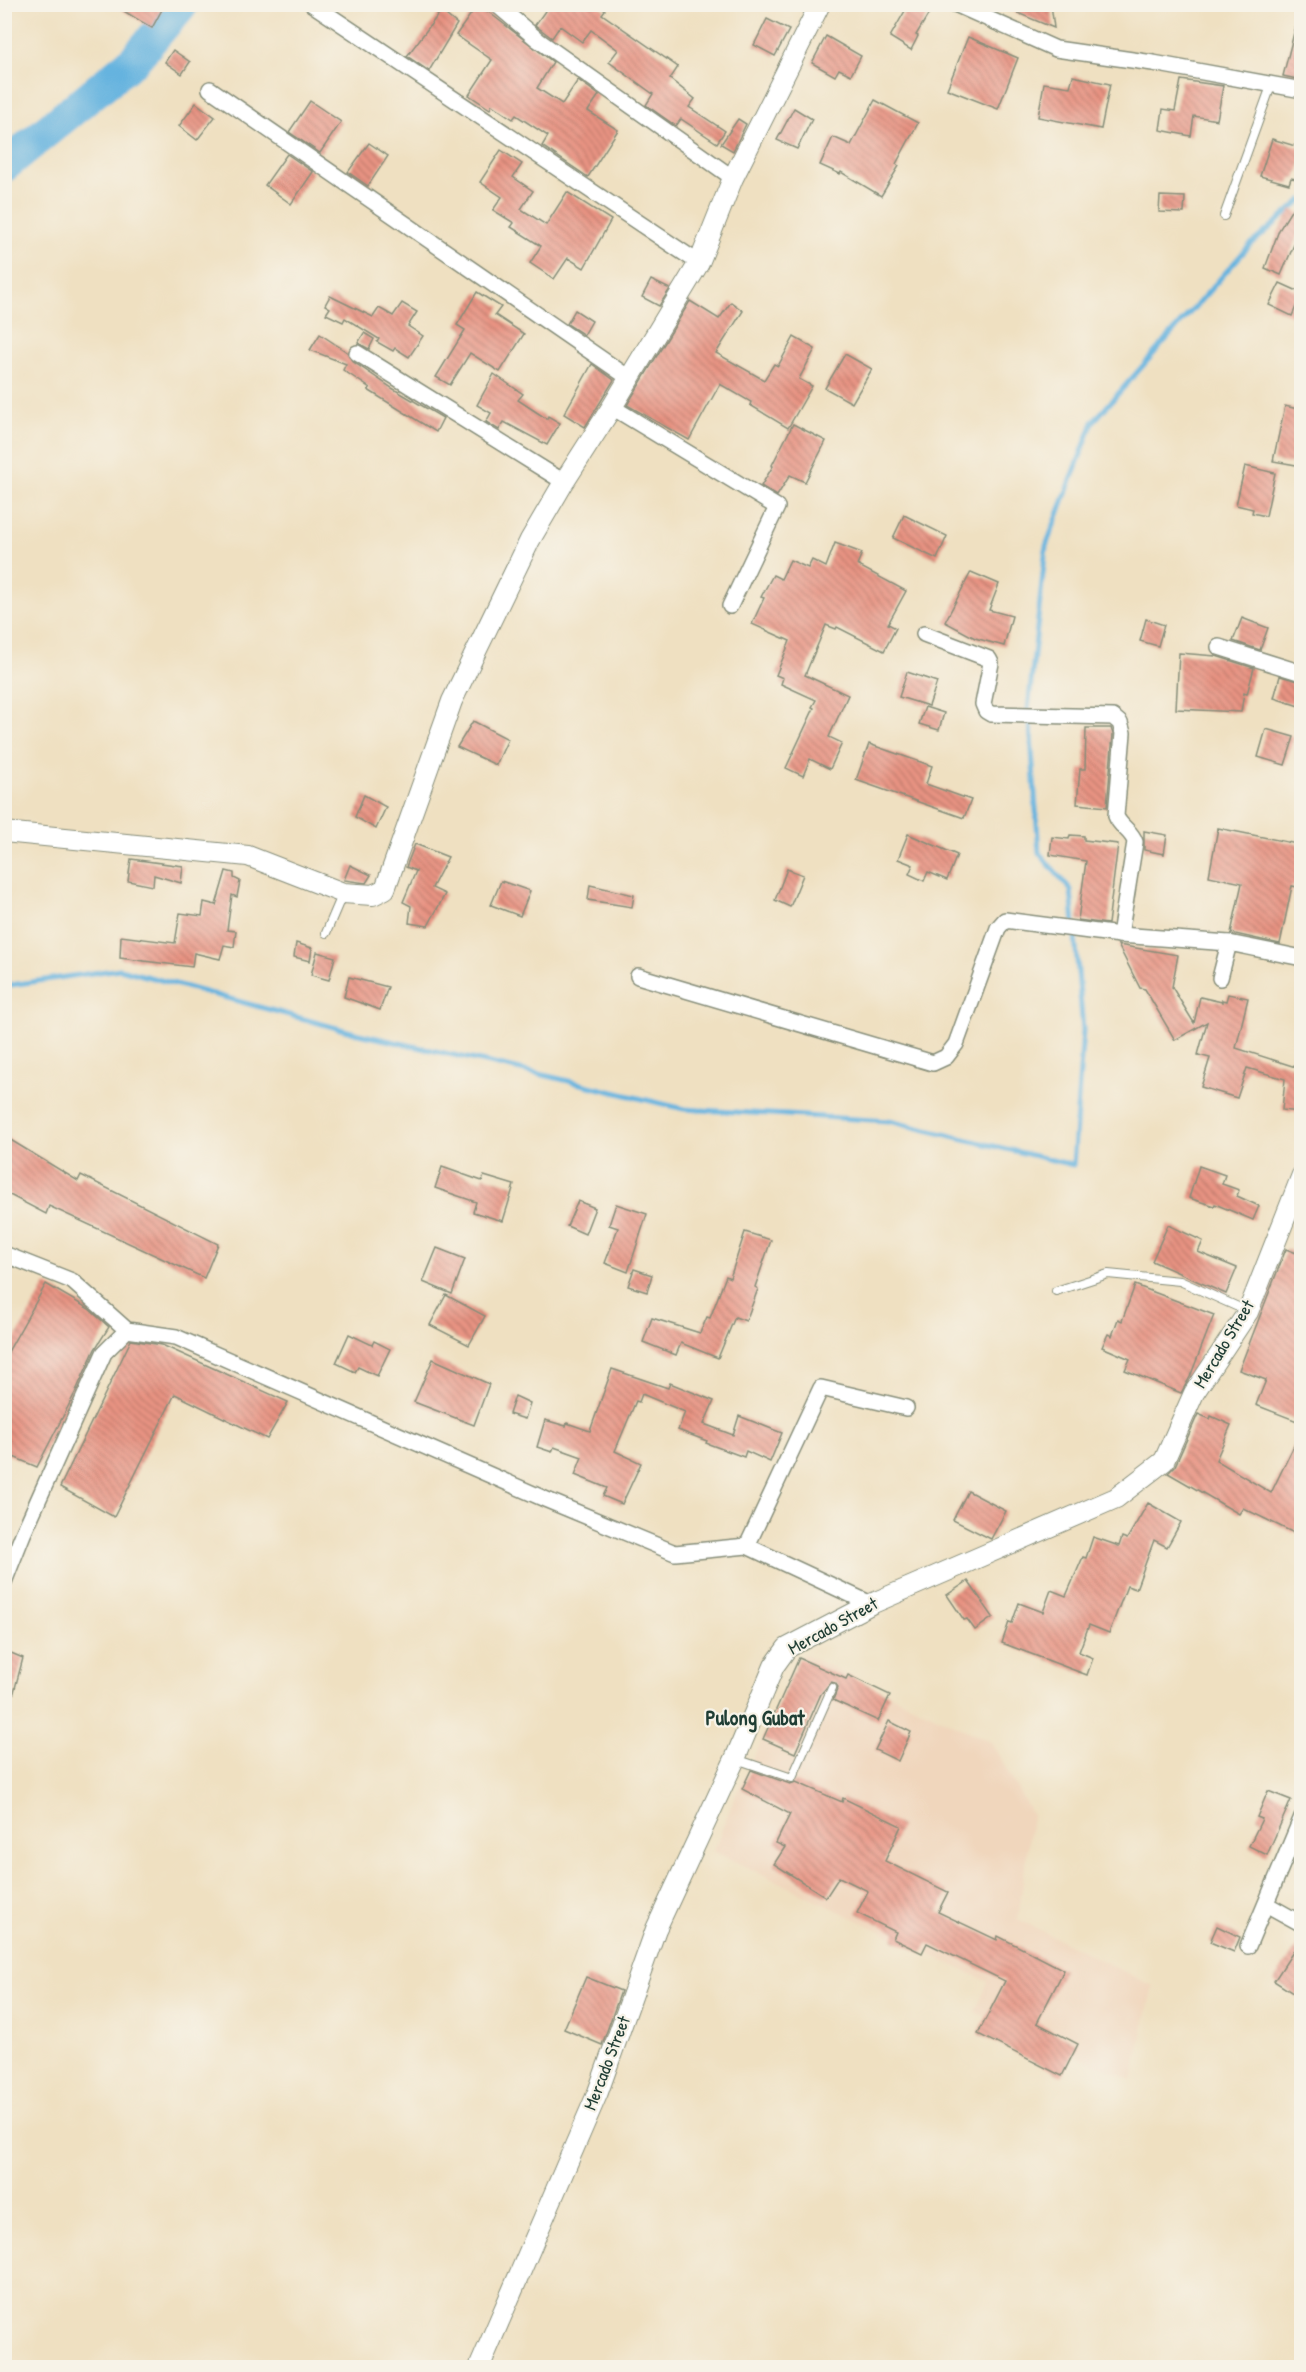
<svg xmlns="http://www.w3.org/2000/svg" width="1306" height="2372" font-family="'Patrick Hand',sans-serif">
<defs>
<pattern id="building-back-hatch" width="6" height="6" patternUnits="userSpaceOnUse" patternTransform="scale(1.5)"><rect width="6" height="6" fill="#e89382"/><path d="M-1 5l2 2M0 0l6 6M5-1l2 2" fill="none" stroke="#bb796b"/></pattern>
</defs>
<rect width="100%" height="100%" fill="#f7f3e8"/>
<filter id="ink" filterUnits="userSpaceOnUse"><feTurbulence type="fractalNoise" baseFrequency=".0167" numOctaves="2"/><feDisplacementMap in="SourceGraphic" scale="12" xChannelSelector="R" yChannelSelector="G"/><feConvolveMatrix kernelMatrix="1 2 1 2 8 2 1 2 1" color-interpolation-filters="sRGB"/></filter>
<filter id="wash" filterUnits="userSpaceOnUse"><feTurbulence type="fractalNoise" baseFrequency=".008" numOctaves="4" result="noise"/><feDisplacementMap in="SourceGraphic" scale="24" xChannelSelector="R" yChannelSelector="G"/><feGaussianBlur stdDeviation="1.35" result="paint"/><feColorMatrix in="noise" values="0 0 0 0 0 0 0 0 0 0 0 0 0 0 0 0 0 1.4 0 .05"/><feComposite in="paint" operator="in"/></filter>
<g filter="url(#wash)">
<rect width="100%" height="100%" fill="#efe0c1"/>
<path fill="#f0d6bc" d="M803 1654 991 1742 1032 1815 1018 1919 1153 1986 1132 2080 975 2012 988 1982 713 1851 737 1792Z"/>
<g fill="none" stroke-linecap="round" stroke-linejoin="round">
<g stroke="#65b3df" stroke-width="5">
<path d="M1028 710 1046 546 1093 422 1249 246 1302 200"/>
<path d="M4 986 120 969 359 1034 552 1077 684 1109 889 1121 1073 1165 1083 1030 1071 890 1039 853 1030 722"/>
</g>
<path stroke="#65b3df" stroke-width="33" d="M4 166 134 60 182 4"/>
</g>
<g id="blocks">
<g fill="url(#building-back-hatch)">
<path d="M112 4H165L152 28Z"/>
<path d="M478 4 553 62 537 88 562 104 578 80 599 95 588 111 618 130 588 177 542 146 548 136 516 115 513 119 492 105 490 109 469 95 492 60 456 35Z"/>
<path d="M550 4 598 5 605 10 602 14 678 67 670 79 695 99 689 107 725 131 717 143 681 119 676 126 646 105 653 94 609 62 618 50 591 30 582 42 560 26 552 38 544 32 535 25Z"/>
<path d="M909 4H921L931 10 916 35 918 36 911 50 890 37Z"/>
<path d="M998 4H1051L1054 28 998 5Z"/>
<path d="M441 11 457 24 429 71 407 56Z"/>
<path d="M767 19 789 30 775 56 754 45Z"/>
<path d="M1296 25H1302V80L1283 76Z"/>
<path d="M826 36 861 56 851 75 839 69 835 76 812 63Z"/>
<path d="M968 37 1018 58 998 109 947 89Z"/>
<path d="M173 50 190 62 182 74 165 62Z"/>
<path d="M1073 76 1110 84 1101 129 1038 117 1044 83 1070 87Z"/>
<path d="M1181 80 1223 86 1217 120 1194 116 1191 136 1160 130 1163 109 1175 111Z"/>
<path d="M875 100 918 123 896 164 899 166 881 196 841 172 840 174 820 165 833 137 851 145Z"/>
<path d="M310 101 341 122 320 153 289 132Z"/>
<path d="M196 103 215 117 197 140 179 126Z"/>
<path d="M794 108 812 119 797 149 777 140Z"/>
<path d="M738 119 746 124 733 151 721 144Z"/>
<path d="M1272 139 1302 148V161L1296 179 1291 178 1289 184 1260 176Z"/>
<path d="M369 143 388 156 368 186 348 172Z"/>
<path d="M501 150 522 164 513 177 533 191 521 209 546 225 567 192 611 220 584 268 568 258 554 279 530 263 541 246 511 227 514 223 493 210 502 197 480 182Z"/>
<path d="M287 154 313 172 291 204 265 185Z"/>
<path d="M1160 196 1185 197 1184 213 1159 212Z"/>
<path d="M1292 209 1302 215V226L1281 275 1265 268 1279 230Z"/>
<path d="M651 280 670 289 659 306 642 297Z"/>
<path d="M1280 283 1302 293 1292 316 1269 305Z"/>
<path d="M477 292 501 307 495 315 524 334 500 372 470 353 450 385 436 377 465 330 457 325Z"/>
<path d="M330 296 373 317 379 308 393 316 402 303 417 312 408 326 423 336 409 357 395 348 393 351 377 342 379 339 345 318 343 322 326 314 330 308 325 305Z"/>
<path d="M690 301 719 319 731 302 743 311 716 353 764 380 774 364 778 366 794 337 815 349 799 379 812 386 788 428 750 405 751 402 720 384 689 440 627 405Z"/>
<path d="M575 310 592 321 584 335 567 324Z"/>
<path d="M364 333 374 339 369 349 358 343Z"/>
<path d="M320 334 347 352 352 361 392 388 443 418 436 432 368 390 370 388 343 370 346 364 310 350Z"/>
<path d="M845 354 872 369 852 403 825 388Z"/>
<path d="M592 364 614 380 585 427 564 414Z"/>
<path d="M494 374 523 394 518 400 547 419 548 416 560 423 547 445 504 422 499 430 486 422 491 413 477 405Z"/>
<path d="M1285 406 1302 410V466L1273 461Z"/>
<path d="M793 424 826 441 805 482 790 475 777 496 761 486 773 466 772 465Z"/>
<path d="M1245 466 1275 473 1266 516 1252 513 1253 509 1236 505Z"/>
<path d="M904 515 947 536 937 559 893 538Z"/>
<path d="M835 543 862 553 857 565 906 591 888 624 896 628 884 651 837 627 836 629 826 625 805 675 848 695 829 737 842 743 830 769 810 759 803 776 786 768 814 708 812 707 816 700 781 684 783 678 776 675 790 641 752 624 764 598 761 597 773 575 781 579 790 560 808 568 812 560 826 567Z"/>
<path d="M971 572 999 584 989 610 1012 616 1004 646 975 638 945 622Z"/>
<path d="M1242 618 1268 628 1260 650 1233 641Z"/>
<path d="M1146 619 1164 625 1158 646 1140 641Z"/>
<path d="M1179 653 1216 656 1254 668 1247 694 1244 693 1241 712 1176 709Z"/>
<path d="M907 672 937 682 929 706 899 697Z"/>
<path d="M1280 676 1302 682V707L1274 698Z"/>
<path d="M925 707 944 713 939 730 919 724Z"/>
<path d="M473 721 508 739 496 765 457 747Z"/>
<path d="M1086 728H1111L1113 734 1107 807 1077 804 1080 769H1085Z"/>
<path d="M1266 729 1294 737 1285 765 1258 757Z"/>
<path d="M869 744 932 766 926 784 971 800 964 818 856 780Z"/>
<path d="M364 795 386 807 376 829 355 817Z"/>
<path d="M1218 828 1302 845V888L1292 886 1280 944 1231 933 1242 883 1209 876Z"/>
<path d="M1144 831 1167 835 1164 854 1144 850Z"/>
<path d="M908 834 957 855 947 880 928 872 924 881 909 874 913 865 898 859Z"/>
<path d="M1070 835 1084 836V840L1118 844 1108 924 1078 920 1086 861 1050 855 1052 837 1069 839Z"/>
<path d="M415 844 448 857 432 888 445 894 428 926 409 923 411 906 403 902 416 871 406 867Z"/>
<path d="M131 859 183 866 181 883 154 875 153 886 128 881Z"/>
<path d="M350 865 371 875 366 883 344 880Z"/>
<path d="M787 869 803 875 790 907 775 900Z"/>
<path d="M226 871 234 873V878L240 881 237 897 232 895 227 930 236 931 234 947 224 945 220 959 194 953 192 967 120 958 121 936 175 943 180 913 202 916 204 902 216 905Z"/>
<path d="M501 881 530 891 520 916 491 905Z"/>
<path d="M590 885 634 895 632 907 588 900Z"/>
<path d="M296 943 312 948 310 961 294 957Z"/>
<path d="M1118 945 1178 955 1172 987 1194 1023 1200 997 1222 1002V1000L1226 1001 1228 994 1248 998 1236 1048 1302 1069 1300 1112 1282 1110 1285 1079 1247 1068 1237 1098 1201 1087 1210 1058 1198 1055 1207 1022 1175 1040 1145 989 1140 988Z"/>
<path d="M317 952 335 957 329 980 311 975Z"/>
<path d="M349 977 388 987 380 1010 344 997Z"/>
<path d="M4 1136 78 1181 81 1175 218 1244 204 1278 49 1206 46 1214 4 1192Z"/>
<path d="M1199 1166 1225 1175 1222 1184 1239 1190 1237 1196 1259 1206 1253 1220 1215 1204 1214 1206 1189 1198Z"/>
<path d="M442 1167 482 1181 484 1176 514 1185 503 1221 473 1212 476 1202 435 1188Z"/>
<path d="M578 1201 595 1208 585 1234 567 1226Z"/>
<path d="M616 1204 647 1214 628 1272 605 1263 618 1228 609 1225Z"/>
<path d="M1168 1225 1203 1241 1198 1252 1237 1268 1226 1294 1152 1261Z"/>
<path d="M745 1232 771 1240 755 1287 758 1289 746 1321 735 1317 718 1358 681 1343 676 1355 643 1342 652 1318 700 1333 707 1317 710 1318 726 1276 730 1278Z"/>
<path d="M437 1248 465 1259 452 1294 423 1282Z"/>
<path d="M1286 1249 1302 1255V1381L1297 1394 1302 1396V1423L1256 1405 1266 1380 1239 1370Z"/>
<path d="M634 1269 652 1275 647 1292 628 1286Z"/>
<path d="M46 1284 89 1309 109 1327 95 1349 75 1393 37 1467 4 1453V1359Z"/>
<path d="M1135 1285 1214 1315 1190 1377 1181 1393 1125 1370 1130 1359 1102 1347 1108 1334 1112 1336 1118 1319 1122 1321Z"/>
<path d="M446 1295 485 1316 469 1345 430 1325Z"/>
<path d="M349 1334 372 1345 374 1341 390 1349 377 1376 358 1367 355 1372 336 1363Z"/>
<path d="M131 1340 162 1345 288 1402 267 1439 175 1394 114 1517 60 1487Z"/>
<path d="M433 1359 489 1384 474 1425 414 1402Z"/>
<path d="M612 1369 668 1388 670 1383 714 1401 704 1424 733 1435 739 1416 782 1433 770 1462 746 1451 744 1457 706 1443 707 1441 678 1430 685 1412 642 1394 639 1402 636 1401 615 1451 641 1463 622 1504 603 1496 607 1488 575 1475 582 1457 554 1447 552 1452 537 1447 545 1420 566 1426 567 1423 590 1431Z"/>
<path d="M515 1396 530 1403 525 1419 509 1414Z"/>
<path d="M1198 1414 1210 1419 1211 1416 1231 1425 1216 1460 1271 1493 1302 1429V1518L1294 1533 1243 1508 1239 1514 1168 1473 1175 1466Z"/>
<path d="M968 1491 1006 1511 991 1539 953 1520Z"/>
<path d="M1148 1503 1181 1522 1167 1547 1154 1540 1136 1589 1127 1586 1109 1633 1089 1625 1079 1652 1093 1658 1087 1675 1002 1643 1009 1622 1012 1623 1019 1603 1043 1612 1051 1590 1066 1596 1083 1557 1086 1558 1093 1537 1119 1546 1122 1537 1127 1539Z"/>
<path d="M968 1581 993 1617 975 1630 967 1619 964 1620 947 1595Z"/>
<path d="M4 1650 23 1658 9 1711 4 1710Z"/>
<path d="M799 1658 846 1679 848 1675 890 1695 878 1721 833 1700 838 1687 835 1683 831 1682 821 1694 795 1753 763 1739Z"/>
<path d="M889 1721 911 1732 898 1761 875 1750Z"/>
<path d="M751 1770 790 1784 796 1782 842 1802 843 1798 901 1826 885 1861 948 1892 938 1912 997 1940 998 1936 1064 1970 1037 2023 1078 2044 1062 2076 978 2034 1005 1981 927 1943 922 1953 893 1939 896 1932 857 1913 868 1891 839 1877 826 1897 774 1864 785 1847 776 1843 790 1814 742 1789Z"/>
<path d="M1268 1791 1291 1800 1267 1855 1249 1846 1262 1819 1257 1817Z"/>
<path d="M1217 1926 1240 1937 1234 1952 1210 1942Z"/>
<path d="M1302 1938V1999L1274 1981Z"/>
<path d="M586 1977 621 1991 602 2045 564 2029Z"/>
</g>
</g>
</g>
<g filter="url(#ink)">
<use href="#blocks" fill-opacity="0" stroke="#878e7a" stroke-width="1.5"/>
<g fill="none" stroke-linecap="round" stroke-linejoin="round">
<defs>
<g id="service">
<path d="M1224 216 1271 86"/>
<path d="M326 933 343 893"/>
<path d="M1056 1291 1108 1274 1180 1281 1247 1311"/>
<path d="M736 1759 792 1778 832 1688"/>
</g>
<g id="minor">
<path d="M312 4 699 263"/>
<path d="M496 4 538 40 733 178"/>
<path d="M955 4 1056 49 1153 63 1302 90"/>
<path d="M210 89 629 378"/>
<path d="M357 353 564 482"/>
<path d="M612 407 777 507 730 606"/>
<path d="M924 634 989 659 991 663 983 704 986 711 991 714 1113 717 1120 723 1123 733 1116 816C1120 827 1132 831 1135 842L1120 935"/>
<path d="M1219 647 1302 673"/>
<path d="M638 976 933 1063 946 1057 956 1044 998 928 1005 920 1120 935 1229 943 1302 958"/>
<path d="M1220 978 1229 943"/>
<path d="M4 1254 72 1281 127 1330 176 1337 547 1500 675 1553 747 1546 871 1604"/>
<path d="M747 1546 821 1388 906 1408"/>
<path d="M4 1582 23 1534 104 1353 127 1330"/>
<path d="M1266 1904 1302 1924"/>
<path d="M1248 1946 1302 1817"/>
</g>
<g id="tertiary">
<path d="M4 832 248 856 343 893 373 895 385 889 452 701 530 540 564 482 612 407 699 263 733 178 820 4"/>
<path d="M479 2368 598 2092 656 1929 735 1759 774 1666 787 1648 871 1604 1116 1498 1164 1461 1194 1393 1248 1312 1302 1175"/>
</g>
</defs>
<use href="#service" stroke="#878e7a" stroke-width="10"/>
<use href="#minor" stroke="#878e7a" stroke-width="18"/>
<use href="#tertiary" stroke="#878e7a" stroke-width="22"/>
<use href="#service" stroke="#fff" stroke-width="8"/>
<use href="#minor" stroke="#fff" stroke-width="15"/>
<use href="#tertiary" stroke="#fff" stroke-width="20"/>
</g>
</g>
<g text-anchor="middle" stroke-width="4.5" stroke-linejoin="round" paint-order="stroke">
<g font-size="18" fill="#1f3d34" stroke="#f7f3e8">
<text transform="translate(1224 1344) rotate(-59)" y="6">Mercado Street</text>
<text transform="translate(833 1626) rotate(-29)" y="6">Mercado Street</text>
<text transform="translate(607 2063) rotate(-69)" y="6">Mercado Street</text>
</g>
<g font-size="21" font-weight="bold" fill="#1f3d34" stroke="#f7f3e8">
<text x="755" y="1725">Pulong Gubat</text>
</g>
</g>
<rect width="1306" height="2372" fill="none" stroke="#f7f3e8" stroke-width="24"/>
</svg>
